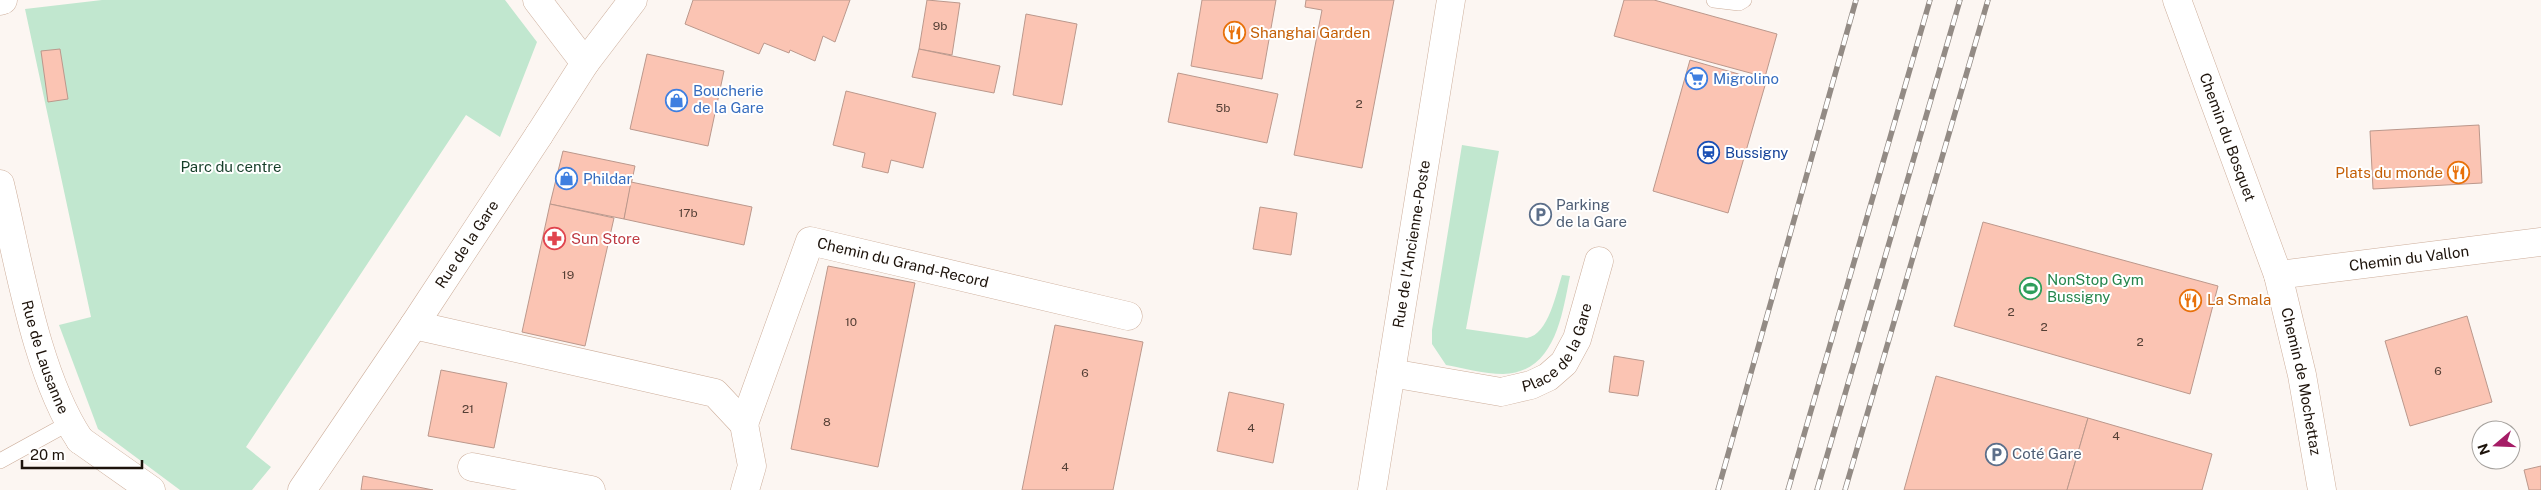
<svg xmlns="http://www.w3.org/2000/svg" width="2541" height="490" font-family="'Public Sans',sans-serif">
<rect width="100%" height="100%" fill="#fcf6f2"/>
<g fill="#c1e7cf">
<path d="M102 0H505L537 42 500 137 466 115 246 447 271 467 252 490H180L98 429 59 325 91 317 25 9Z"/>
<path d="M1462 145 1499 151 1466 329 1527 338C1549 334 1556 293 1562 275L1570 276C1562 315 1555 373 1503 374 1484 374 1464 368 1446 365L1432 344V330Z"/>
</g>
<g fill="#fbc4b3" stroke="#bb988c">
<path d="M693 0H850L835 42 823 36 815 61 790 50 789 53 764 43 759 54 685 24Z"/>
<path d="M927 0 960 3 952 55 919 49Z"/>
<path d="M1202 0H1276L1262 79 1191 66Z"/>
<path d="M1306 0H1394L1362 168 1294 155 1322 10 1305 7Z"/>
<path d="M1624 0H1654L1777 34 1765 77 1614 36Z"/>
<path d="M1026 14 1077 24 1062 105 1013 95Z"/>
<path d="M60 49 68 99 48 102 41 51Z"/>
<path d="M919 49 1000 66 994 93 912 77Z"/>
<path d="M647 54 724 71 708 146 630 129Z"/>
<path d="M1690 60 1766 82 1728 213 1653 191Z"/>
<path d="M1178 73 1278 94 1267 143 1168 122Z"/>
<path d="M846 91 936 113 923 168 891 160 888 173 862 167 865 153 833 145Z"/>
<path d="M2479 125 2482 183 2373 189 2370 131Z"/>
<path d="M563 151 635 166 624 219 550 204Z"/>
<path d="M631 182 752 207 744 245 624 219Z"/>
<path d="M550 204 614 218 585 346 522 332Z"/>
<path d="M1260 207 1297 213 1291 255 1253 249Z"/>
<path d="M1983 222 2218 286 2190 394 1954 326Z"/>
<path d="M828 266 915 283 878 467 791 449Z"/>
<path d="M2467 316 2492 402 2410 426 2385 341Z"/>
<path d="M1055 325 1143 342 1113 490H1022Z"/>
<path d="M1614 356 1644 361 1638 396 1609 392Z"/>
<path d="M441 370 507 383 494 448 428 436Z"/>
<path d="M1936 376 2088 418 2067 490H1904Z"/>
<path d="M1229 392 1284 404 1273 463 1217 451Z"/>
<path d="M2088 418 2212 454 2202 490H2067Z"/>
<path d="M2541 466V490H2529L2524 470Z"/>
<path d="M363 476 433 490H361Z"/>
</g>
<g fill="none" stroke-linecap="round" stroke-linejoin="round">
<defs>
<g id="service">
<path d="M1714 0 1739 3 1744 0"/>
<path d="M0 461 69 423"/>
</g>
<g id="minor">
<path d="M537 0 585 63"/>
<path id="s1" d="M2177 0 2278 275 2302 375 2322 490"/>
<path d="M0 1 3 0"/>
<path id="s2" d="M2278 275 2541 242"/>
<path d="M414 325 715 393 744 424 752 466 745 490"/>
<path id="s3" d="M1391 373 1501 392 1531 385 1548 377 1564 363 1577 339 1599 261"/>
<path id="s4" d="M744 424 810 241 1128 316"/>
<path d="M80 440 151 490"/>
<path d="M472 467 591 490"/>
<path id="s5" d="M302 490 414 325 539 135"/>
<path id="s6" d="M1372 490 1451 0"/>
</g>
<g id="tertiary">
<path d="M539 135 585 63 633 0"/>
<path id="s7" d="M0 184C19 263 36 374 80 440"/>
</g>
</defs>
<use href="#service" stroke="#cdae9b" stroke-width="16"/>
<use href="#minor" stroke="#cdae9b" stroke-width="29"/>
<use href="#tertiary" stroke="#cdae9b" stroke-width="29"/>
<use href="#service" stroke="#fff" stroke-width="15"/>
<use href="#minor" stroke="#fff" stroke-width="28"/>
<use href="#tertiary" stroke="#fff" stroke-width="28"/>
<defs>
<g id="rail">
<path d="M1718 490 1856 0"/>
<path d="M1788 490 1930 0"/>
<path d="M1817 490 1960 0"/>
<path d="M1845 490 1988 0"/>
</g>
</defs>
<use href="#rail" stroke="#938b85" stroke-width="5.5"/>
<use href="#rail" stroke="#fff" stroke-width="4" stroke-dasharray="11" stroke-linecap="butt"/>
</g>
<defs>
<symbol id="restaurant-ring" viewBox="-11 -11 22 22"><circle r="9.5" fill="#fff" stroke="#e8710a" stroke-width="1.5"/><path d="M-5-6h1v4h1v-4h1v4h1v-4h1v5L-1.5 .5V6h-2V.5L-5-1ZM5-6V6H3V1.5H1.5Q1.5-4 5-6Z" fill="#e8710a"/></symbol>
<symbol id="supermarket-ring" viewBox="-11 -11 22 22"><circle r="9.5" fill="#fff" stroke="#3f7fe0" stroke-width="1.5"/><path d="M-6-5.5h2.5l.6 2H6L4.5 2H-2.5L-4.4-4H-6ZM-1.5 3.2a1.3 1.3 0 1 0 .1 0ZM3 3.2a1.3 1.3 0 1 0 .1 0Z" fill="#3f7fe0"/></symbol>
<symbol id="shop-ring" viewBox="-11 -11 22 22"><circle r="9.5" fill="#fff" stroke="#3f7fe0" stroke-width="1.5"/><path d="M-5-2.5h2.3a2.7 3.5 0 0 1 5.4 0H5L5.5 6h-11ZM-1.5-2.5h3a1.5 2.3 0 0 0-3 0Z" fill="#3f7fe0"/></symbol>
<symbol id="station-ring" viewBox="-11 -11 22 22"><circle r="9.5" fill="#fff" stroke="#1a4fb4" stroke-width="1.5"/><path d="M-3-6H3Q5-6 5-4V2Q5 4 3 4L4.5 6H3L1.5 4h-3L-3 6H-4.5L-3 4Q-5 4-5 2V-4Q-5-6-3-6ZM-3.5-4v3h7v-3ZM-3.5 1v1.5H-2V1ZM2 1v1.5H3.5V1Z" fill="#1a4fb4"/></symbol>
<symbol id="parking-ring" viewBox="-11 -11 22 22"><circle r="9.5" fill="#fff" stroke="#5c6f8a" stroke-width="1.5"/><path d="M-3.5-5.5H1a3.5 3.5 0 0 1 0 7H-1V5.5H-3.5ZM-1-3.4V-.6H.8a1.4 1.4 0 0 0 0-2.8Z" fill="#5c6f8a"/></symbol>
<symbol id="pharmacy-ring" viewBox="-11 -11 22 22"><circle r="9.5" fill="#fff" stroke="#e0444e" stroke-width="1.5"/><path d="M-2-6h4v4h4v4h-4v4h-4v-4h-4v-4h4Z" fill="#e0444e"/></symbol>
<symbol id="stadium-ring" viewBox="-11 -11 22 22"><circle r="9.5" fill="#fff" stroke="#2e9e5b" stroke-width="1.5"/><path d="M0-5a6.5 5 0 1 0 0 10a6.5 5 0 1 0 0-10ZM-3.5-1.8h7v3.6h-7Z" fill="#2e9e5b"/></symbol>
</defs>
<g fill-rule="evenodd">
<use href="#restaurant-ring" x="1222" y="20" width="25" height="25"/>
<use href="#supermarket-ring" x="1684" y="66" width="25" height="25"/>
<use href="#shop-ring" x="664" y="88" width="25" height="25"/>
<use href="#station-ring" x="1696" y="140" width="25" height="25"/>
<use href="#restaurant-ring" x="2446" y="160" width="25" height="25"/>
<use href="#shop-ring" x="554" y="166" width="25" height="25"/>
<use href="#parking-ring" x="1528" y="202" width="25" height="25"/>
<use href="#pharmacy-ring" x="542" y="226" width="25" height="25"/>
<use href="#stadium-ring" x="2018" y="276" width="25" height="25"/>
<use href="#restaurant-ring" x="2178" y="288" width="25" height="25"/>
<use href="#parking-ring" x="1984" y="442" width="25" height="25"/>
</g>
<g text-anchor="middle" stroke-width="4" stroke-linejoin="round" paint-order="stroke">
<g font-size="12" fill="#543f35">
<text x="940" y="30">9b</text>
<text x="1359" y="108">2</text>
<text x="1223" y="112">5b</text>
<text x="688" y="217">17b</text>
<text x="568" y="279">19</text>
<text x="2011" y="316">2</text>
<text x="851" y="326">10</text>
<text x="2044" y="331">2</text>
<text x="2140" y="346">2</text>
<text x="2438" y="375">6</text>
<text x="1085" y="377">6</text>
<text x="468" y="413">21</text>
<text x="827" y="426">8</text>
<text x="1251" y="432">4</text>
<text x="2116" y="440">4</text>
<text x="1065" y="471">4</text>
</g>
<g font-size="15" fill="#c56008" stroke="#fff" text-anchor="start">
<text x="1250" y="38">Shanghai Garden</text>
<text x="2443" y="178" text-anchor="end">Plats du monde</text>
<text x="2207" y="305">La Smala</text>
</g>
<g font-size="15" fill="#366cbe" stroke="#fff" text-anchor="start">
<text x="1713" y="84">Migrolino</text>
<text x="693" y="96">Boucherie<tspan x="693" dy="17">de la Gare</tspan></text>
<text x="583" y="184">Phildar</text>
</g>
<g font-size="15" fill="#1d130b" stroke="#fff">
<text dy="5" stroke="none"><textPath href="#s1" startOffset="146">Chemin du Bosquet</textPath></text>
<text dy="5" stroke="none"><textPath href="#s5" startOffset="296">Rue de la Gare</textPath></text>
<text dy="5" stroke="none"><textPath href="#s6" startOffset="249">Rue de l'Ancienne-Poste</textPath></text>
<text dy="5" stroke="none"><textPath href="#s2" startOffset="132">Chemin du Vallon</textPath></text>
<text dy="5" stroke="none"><textPath href="#s4" startOffset="290">Chemin du Grand-Record</textPath></text>
<text dy="5" stroke="none"><textPath href="#s3" startOffset="190">Place de la Gare</textPath></text>
<text dy="5" stroke="none"><textPath href="#s7" startOffset="179">Rue de Lausanne</textPath></text>
<text dy="5" stroke="none"><textPath href="#s1" startOffset="402">Chemin de Mochettaz</textPath></text>
</g>
<g font-size="15" fill="#164399" stroke="#fff" text-anchor="start">
<text x="1725" y="158">Bussigny</text>
</g>
<g font-size="15" fill="#153d28" stroke="#fff">
<text x="231" y="172">Parc du centre</text>
</g>
<g font-size="15" fill="#4e5e75" stroke="#fff" text-anchor="start">
<text x="1556" y="210">Parking<tspan x="1556" dy="17">de la Gare</tspan></text>
<text x="2012" y="459">Coté Gare</text>
</g>
<g font-size="15" fill="#be3a42" stroke="#fff" text-anchor="start">
<text x="571" y="244">Sun Store</text>
</g>
<g font-size="15" fill="#27864d" stroke="#fff" text-anchor="start">
<text x="2047" y="285">NonStop Gym<tspan x="2047" dy="17">Bussigny</tspan></text>
</g>
</g>
<g transform="translate(2496 445) rotate(251)"><circle r="24" fill="#ffffff" stroke="#a5a19d"/>
<path d="M0-4L9 19L0 12L-9 19Z" fill="#a51d66"/>
<text y="-8" font-size="14" font-weight="bold" text-anchor="middle" fill="#1d130b">N</text>
</g>
<path d="M22 460v8h120v-8" fill="none" stroke="#1d130b" stroke-width="2.5"/>
<text x="30" y="460" font-size="15" fill="#1d130b" stroke="#ffffff" stroke-width="4" paint-order="stroke">20 m</text>
</svg>
